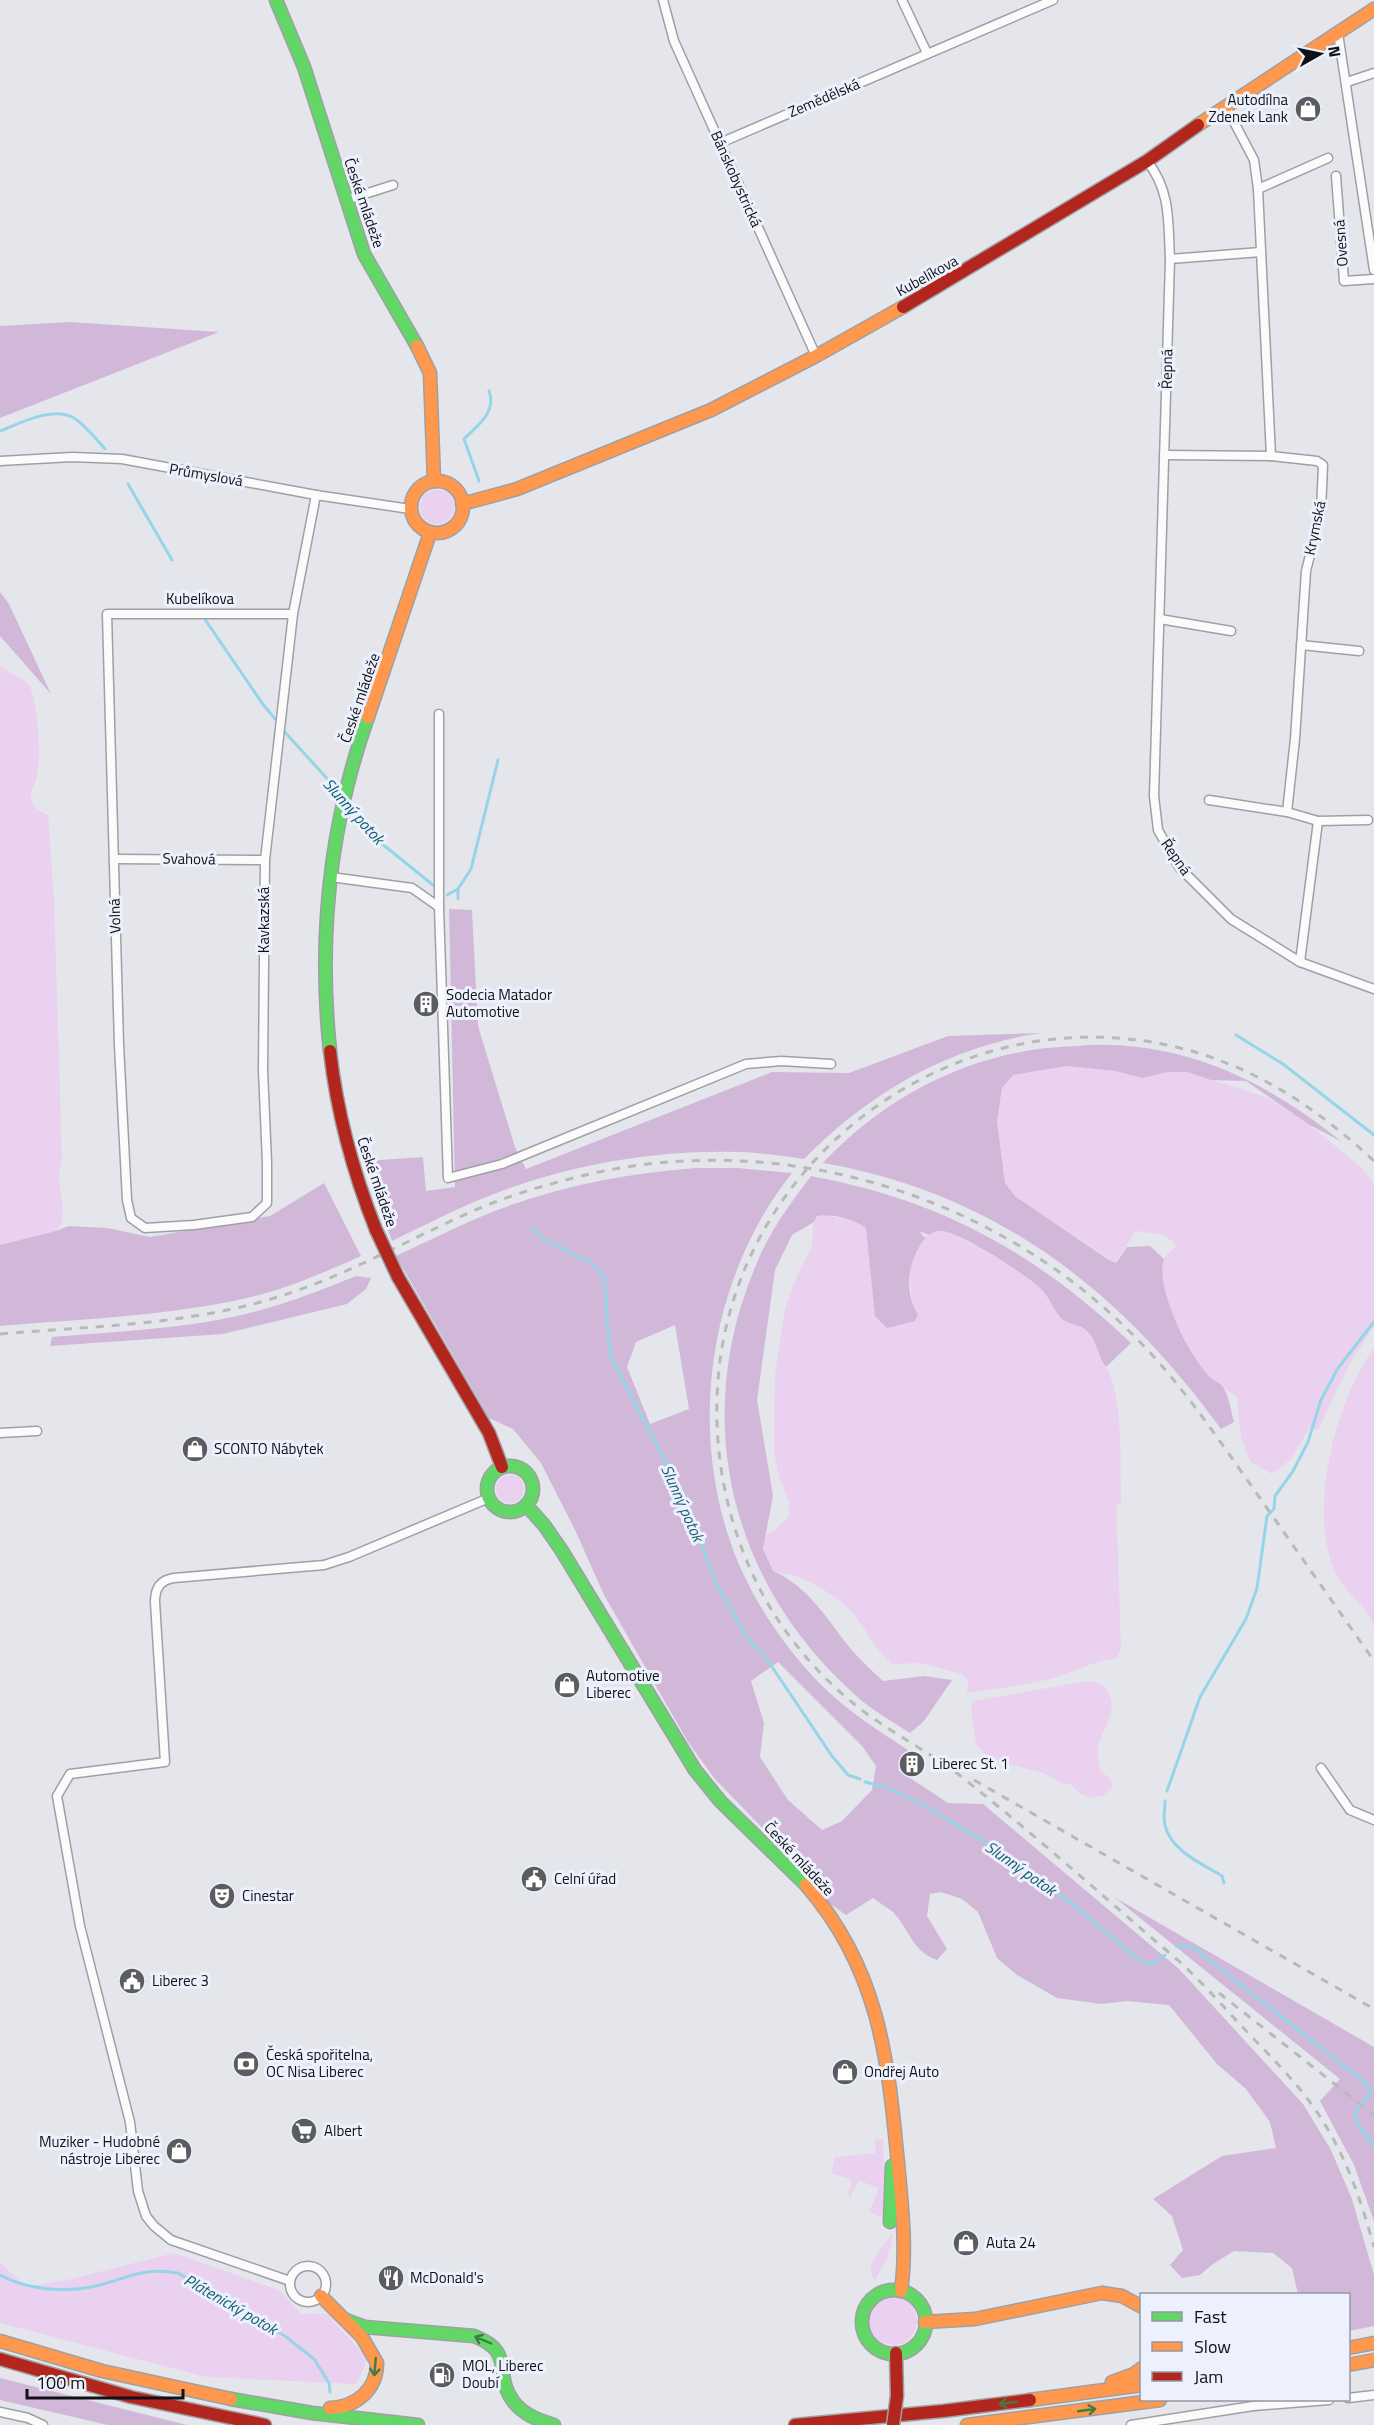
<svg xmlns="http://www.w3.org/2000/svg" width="1374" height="2425" font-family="'Titillium Web',sans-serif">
<rect width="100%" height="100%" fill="#e4e6ec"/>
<g fill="#ead1ef">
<circle cx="437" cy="507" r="17"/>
<path d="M0 666C8 673 21 676 28 684 39 698 44 776 32 788 29 804 33 809 48 815L54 900 62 1161C57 1181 59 1180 62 1199 63 1207 64 1220 59 1227 51 1237 13 1242 0 1245Z"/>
<path d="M1067 1066 1115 1071 1142 1078 1168 1072H1187L1268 1098 1308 1124 1361 1167 1374 1184V1326L1350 1363 1318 1430 1309 1429 1290 1460 1272 1474 1250 1461 1241 1437 1237 1397C1229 1391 1218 1385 1211 1378 1193 1360 1157 1291 1161 1266 1163 1257 1168 1253 1175 1248V1244L1164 1235 1136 1231 1115 1263 1015 1196 1005 1183 997 1121 1002 1088 1013 1075Z"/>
<path d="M829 1215 837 1218 847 1217 867 1228 875 1316 918 1314C905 1293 906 1238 937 1231 953 1228 1030 1277 1042 1291 1051 1300 1053 1313 1063 1320 1070 1325 1080 1325 1087 1332 1095 1339 1108 1370 1112 1380 1123 1419 1120 1462 1121 1503L1117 1505V1524L1121 1648 1117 1658C1099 1660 1084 1667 1068 1673 1036 1685 1000 1688 967 1693L968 1680 961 1674 920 1663 892 1664C874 1650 867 1629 852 1612 840 1598 809 1579 792 1575 785 1574 780 1574 773 1571L763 1549 766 1535 775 1530 789 1516V1501L779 1478 774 1453 775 1375 785 1309 794 1283 812 1246 813 1225 817 1216Z"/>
<path d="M1374 1348V1628C1369 1605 1344 1593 1335 1572 1307 1510 1336 1400 1374 1348Z"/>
<circle cx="510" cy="1489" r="14"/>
<path d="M1088 1681C1096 1681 1099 1683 1105 1688 1122 1707 1102 1728 1098 1747 1097 1754 1099 1763 1100 1770L1110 1779 1113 1786 1103 1796 1091 1798 1081 1794 1070 1784 1060 1783 1044 1773 998 1761 986 1754 976 1745 971 1709 973 1701Z"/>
<path d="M883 2139 885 2206 881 2217 869 2212 879 2189 859 2180 850 2198 848 2194 852 2180 831 2173 835 2157 876 2153 875 2140Z"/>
<path d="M891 2235H893L887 2258 875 2281C862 2264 883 2249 891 2235Z"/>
<path d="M174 2253 281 2291 301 2314H327L368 2359 356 2384 206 2377 0 2323V2262L26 2287 71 2279Z"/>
<circle cx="893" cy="2321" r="24"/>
</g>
<g fill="#d2b8d8" fill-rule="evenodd">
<path d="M70 322 219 332 0 418V326Z"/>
<path d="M0 592 9 604 51 694 0 636Z"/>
<path d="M449 909 472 910 478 1026 515 1147 526 1169 772 1072 849 1073 948 1036 1041 1033C948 1047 870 1092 804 1159 782 1156 759 1152 736 1152 647 1150 557 1167 474 1202 446 1214 419 1228 392 1241L365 1161 423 1157 426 1191 455 1187Z"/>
<path d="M1089 1045C1188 1042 1267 1082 1342 1142L1308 1124 1246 1081 1211 1080 1187 1072H1168L1142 1078 1115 1071 1067 1066 1013 1075 1002 1088 997 1121 1005 1183 1015 1196 1109 1260 1116 1263 1127 1247 1150 1246 1164 1259C1154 1287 1190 1358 1211 1378 1214 1381 1220 1383 1222 1386 1229 1394 1231 1412 1234 1422L1221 1429C1120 1290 996 1193 823 1163 875 1107 945 1066 1021 1052 1043 1047 1066 1047 1089 1045Z"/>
<path d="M696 1168H738L792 1173C711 1275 688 1421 731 1544 747 1590 776 1635 808 1671 837 1704 872 1727 908 1750L898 1770 948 1803 983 1804 1179 1969 1303 2104 1331 2150 1352 2199 1374 2275V2326L1349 2331 1348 2294H1298L1292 2268 1273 2253 1234 2251 1213 2264 1200 2275 1182 2278 1170 2265 1183 2250 1172 2216 1153 2199 1222 2156 1276 2148 1270 2122 1246 2089 1217 2064 1169 2005 1127 2001 1101 2004 1057 1998 1017 1975 997 1958 978 1912 962 1899 941 1892 930 1894 927 1916 947 1949 937 1960C913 1952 909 1929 893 1912 887 1907 879 1903 873 1898L846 1915 826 1901 803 1870 715 1779 688 1742 604 1595 576 1532 541 1463 513 1429 489 1418 396 1256C424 1243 452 1229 480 1217 549 1188 621 1174 696 1168ZM675 1325 689 1409 650 1424 627 1367 636 1342ZM778 1662 862 1746 876 1766 872 1790 842 1821 822 1830 788 1800 760 1757 764 1723 751 1681Z"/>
<path d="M811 1176C941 1200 1036 1253 1131 1343L1106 1367C1098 1356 1097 1341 1087 1331 1079 1324 1069 1325 1062 1319 1053 1311 1050 1298 1041 1289 1025 1274 962 1233 942 1231 937 1230 933 1232 929 1235L919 1231 925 1238C908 1260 903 1291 918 1314L915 1321 887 1328 875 1316 866 1228C850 1218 836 1214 817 1216L814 1222 792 1235 775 1270 757 1400 773 1496 763 1549 773 1571C808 1586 827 1619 850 1648 860 1660 872 1671 883 1681L924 1676 952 1680 924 1721 910 1733C890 1720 868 1708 851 1691 729 1580 691 1417 756 1265 769 1232 790 1204 811 1176Z"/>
<path d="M324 1183 361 1256 350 1261C318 1275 285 1289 251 1297 169 1316 83 1319 0 1326V1245L52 1232 69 1226 107 1228 150 1237 270 1216Z"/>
<path d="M356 1276 371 1278 366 1289 347 1304 223 1334 50 1346 52 1337C120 1331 191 1329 257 1311 291 1302 324 1289 356 1276Z"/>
<path d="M1114 1897 1374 2047V2221L1354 2165 1320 2101 1340 2079Z"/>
<path d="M0 2378 187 2425H108L0 2400Z"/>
</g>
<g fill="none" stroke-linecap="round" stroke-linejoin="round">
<g stroke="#96d5e8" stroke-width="3">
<path d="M0 431C21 423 52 406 74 418 85 425 96 439 105 449"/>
<path d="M479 481 464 439C478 425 497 412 489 391"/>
<path d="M128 484 172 560"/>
<path d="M204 618 262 703 275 719"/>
<path d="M283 730 342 795"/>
<path d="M348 802 381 843 433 885"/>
<path d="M458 889 471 869 498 760"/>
<path d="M447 895 458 889V899"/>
<path d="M1236 1035 1283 1064 1374 1135"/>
<path d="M532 1228 545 1240 590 1262 604 1276 610 1355 682 1494 717 1585 748 1639 764 1655 832 1756 848 1775 860 1779"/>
<path d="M865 1782 882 1786 920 1803 987 1843 1075 1906 1136 1958 1151 1965 1165 1955"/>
<path d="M1167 1791 1200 1697 1246 1619 1257 1588 1267 1516 1274 1509 1275 1496 1293 1471 1308 1442 1321 1400 1338 1368 1374 1322"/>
<path d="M1165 1801C1165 1808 1163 1818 1165 1825 1170 1850 1202 1864 1222 1876L1224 1883"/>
<path d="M1176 1946 1193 1947 1368 2085 1370 2093 1355 2112 1357 2123 1374 2146"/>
<path d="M0 2275C28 2290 65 2293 96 2286 128 2278 143 2267 178 2273L285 2336 314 2359 329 2383 330 2392"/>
</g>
<defs>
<g id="street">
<path d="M663 0 674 41 816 356"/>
<path d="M902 0 927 53"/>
<path d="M1338 33 1374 270"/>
<path d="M1347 82 1374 73"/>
<path d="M1225 105 1254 160 1258 189 1271 456 1317 461 1323 465 1321 511 1306 571 1295 739 1287 812 1318 821 1300 962"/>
<path d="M720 143 1053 0"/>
<path d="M1147 161C1171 191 1168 222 1170 259L1154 796 1158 830 1179 867 1231 919 1300 962 1374 989"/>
<path d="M1336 176 1344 281 1374 279"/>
<path d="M1258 189 1328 158"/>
<path d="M346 200 393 185"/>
<path d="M1170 259 1261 252"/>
<path d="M1164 455 1271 456"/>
<path d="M0 461 72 457 122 459 316 495 410 509"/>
<path d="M293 614H107L119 1045 127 1200 131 1218 145 1228 194 1225 252 1217 267 1203V1163L263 1070 265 860 293 614 316 495"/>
<path d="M1160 619 1231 631"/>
<path d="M1301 645 1359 651"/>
<path d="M1209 800 1287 812"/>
<path d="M1318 821 1368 820"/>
<path d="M114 859 265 860"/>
<path d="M331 877 412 888 439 907V714"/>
<path d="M439 907 448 1178 502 1164 746 1064 781 1061 831 1064"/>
<path d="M0 1433 37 1431"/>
<path d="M1321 1768 1350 1810 1374 1820"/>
<circle cx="308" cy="2284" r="18"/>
<path d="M290 2281 171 2240 154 2226 146 2216 138 2191 130 2122 80 1926 57 1796 70 1774 165 1762 155 1602C155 1588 160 1580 174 1578L324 1565 349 1557 489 1498"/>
<path d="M1348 2398 1374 2395"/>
<path d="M0 2412 28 2418 43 2425"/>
<path d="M1131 2425 1253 2406 1329 2400"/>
</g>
<g id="fast">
<path d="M276 0 304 67 364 254 417 346"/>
<path d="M330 1051C318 938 330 824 368 717"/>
<circle cx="510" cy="1489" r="23"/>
<path d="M526 1505 544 1525 562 1551 695 1770 720 1801 806 1885"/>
<path d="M890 2222 892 2166"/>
<circle cx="894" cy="2322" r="32"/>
<path d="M346 2320 365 2327 474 2336C516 2352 493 2374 513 2401 523 2415 539 2420 554 2425"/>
<path d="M231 2399 312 2413 418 2425"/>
</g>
<g id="slow">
<path d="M1198 125 1374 9"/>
<path d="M417 346 430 373 434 481"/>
<circle cx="437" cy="507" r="26"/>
<path d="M462 504 517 489 711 410 816 356 903 307"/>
<path d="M368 717 430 533"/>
<path d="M806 1885C879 1969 888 2058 898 2164 902 2206 907 2249 901 2291"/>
<path d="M321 2296 362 2337 377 2363C377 2390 356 2407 330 2408"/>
<path d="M925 2322 975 2319 1102 2293 1122 2296 1142 2307"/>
<path d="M0 2341 102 2371 231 2399"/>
<path d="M1348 2348 1374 2343"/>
<path d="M1348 2365 1374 2360"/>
<path d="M1112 2382 1134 2374 1142 2368"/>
<path d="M1030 2400 1142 2385"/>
<path d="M967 2425 1160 2400"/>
</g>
<g id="jam">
<path d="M903 307 1147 161 1198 125"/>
<path d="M330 1051C337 1114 353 1172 376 1230"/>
<path d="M398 1277 489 1433 502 1467"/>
<path d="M896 2353 897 2396"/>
<path d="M0 2359 131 2397 265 2425"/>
<path d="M795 2425 943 2411 1030 2400"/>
</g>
</defs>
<use href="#street" stroke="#9fa0a4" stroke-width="11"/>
<use href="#fast" stroke="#9fa0a4" stroke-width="15"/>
<use href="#slow" stroke="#9fa0a4" stroke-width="15"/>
<use href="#jam" stroke="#9fa0a4" stroke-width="15"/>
<use href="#street" stroke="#fbfbfc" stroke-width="8"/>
<use href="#fast" stroke="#63d668" stroke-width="12"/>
<use href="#slow" stroke="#ff974d" stroke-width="12"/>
<use href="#jam" stroke="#b3261e" stroke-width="12"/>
<g stroke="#b9b9bb" stroke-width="3" stroke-dasharray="8 8" stroke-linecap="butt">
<path d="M1374 1161C1314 1105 1248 1062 1167 1045 950 999 735 1160 718 1380 712 1458 729 1536 768 1604 795 1649 831 1689 874 1719 902 1738 931 1754 958 1774 1034 1834 1106 1899 1180 1962 1205 1985 1227 2011 1250 2035 1277 2063 1304 2090 1324 2123 1348 2161 1362 2204 1374 2247"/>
<path d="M0 1334C93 1326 191 1325 281 1296 348 1275 409 1239 473 1211 503 1198 534 1188 566 1180 768 1124 994 1190 1139 1341 1181 1384 1214 1433 1248 1481 1290 1541 1332 1601 1374 1661"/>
<path d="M974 1780 1374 2009"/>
<path d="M1219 1993 1374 2115"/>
</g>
<defs>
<g id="jam-bridge">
<path d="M376 1230 398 1277"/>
<path d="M893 2425 897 2396"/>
</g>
</defs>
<use href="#jam-bridge" stroke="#9fa0a4" stroke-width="15" stroke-linecap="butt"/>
<use href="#jam-bridge" stroke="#b3261e" stroke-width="12"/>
</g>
<defs><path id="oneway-shaft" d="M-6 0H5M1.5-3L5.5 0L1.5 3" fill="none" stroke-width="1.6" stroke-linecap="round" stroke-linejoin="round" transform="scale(1.5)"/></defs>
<g stroke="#3e7d43">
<use href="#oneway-shaft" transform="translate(483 2340) rotate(-157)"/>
<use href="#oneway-shaft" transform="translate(375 2367) rotate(95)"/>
<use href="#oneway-shaft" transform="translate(1008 2403) rotate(173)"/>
<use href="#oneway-shaft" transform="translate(1087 2410) rotate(-8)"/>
</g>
<defs>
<symbol id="shop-disc" viewBox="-11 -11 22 22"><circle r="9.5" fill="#5a5c60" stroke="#edf1fd"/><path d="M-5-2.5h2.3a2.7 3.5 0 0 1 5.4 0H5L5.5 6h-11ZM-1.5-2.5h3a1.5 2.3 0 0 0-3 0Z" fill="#fff"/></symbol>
<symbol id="building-disc" viewBox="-11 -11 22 22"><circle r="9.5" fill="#5a5c60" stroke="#edf1fd"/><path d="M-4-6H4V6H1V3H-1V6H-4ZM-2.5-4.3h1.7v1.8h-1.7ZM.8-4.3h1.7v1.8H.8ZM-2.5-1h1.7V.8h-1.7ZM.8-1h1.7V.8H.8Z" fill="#fff"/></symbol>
<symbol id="civic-disc" viewBox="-11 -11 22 22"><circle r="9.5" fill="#5a5c60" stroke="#edf1fd"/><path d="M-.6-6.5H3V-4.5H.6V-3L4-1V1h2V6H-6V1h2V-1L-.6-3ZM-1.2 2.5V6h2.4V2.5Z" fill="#fff"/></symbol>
<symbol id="theatre-disc" viewBox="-11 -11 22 22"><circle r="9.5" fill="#5a5c60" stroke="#edf1fd"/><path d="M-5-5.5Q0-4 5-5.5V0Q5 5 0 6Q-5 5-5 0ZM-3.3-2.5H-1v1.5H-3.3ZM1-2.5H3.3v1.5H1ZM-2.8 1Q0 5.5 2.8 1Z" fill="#fff"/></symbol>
<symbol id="bank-disc" viewBox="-11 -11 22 22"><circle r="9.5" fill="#5a5c60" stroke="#edf1fd"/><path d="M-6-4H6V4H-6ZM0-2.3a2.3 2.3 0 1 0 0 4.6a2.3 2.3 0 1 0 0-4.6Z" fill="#fff"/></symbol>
<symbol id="supermarket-disc" viewBox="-11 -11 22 22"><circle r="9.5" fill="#5a5c60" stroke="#edf1fd"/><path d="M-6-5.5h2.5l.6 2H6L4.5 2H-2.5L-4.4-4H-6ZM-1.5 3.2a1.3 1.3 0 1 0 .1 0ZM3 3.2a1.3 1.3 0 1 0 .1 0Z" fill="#fff"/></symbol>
<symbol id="restaurant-disc" viewBox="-11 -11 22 22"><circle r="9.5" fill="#5a5c60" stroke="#edf1fd"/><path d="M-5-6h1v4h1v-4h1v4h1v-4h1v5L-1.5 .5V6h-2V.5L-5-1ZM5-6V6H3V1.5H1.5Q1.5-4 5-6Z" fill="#fff"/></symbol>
<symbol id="fuel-disc" viewBox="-11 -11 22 22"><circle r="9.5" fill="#5a5c60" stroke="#edf1fd"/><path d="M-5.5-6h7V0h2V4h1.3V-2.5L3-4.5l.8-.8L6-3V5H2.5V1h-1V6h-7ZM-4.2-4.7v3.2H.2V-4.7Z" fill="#fff"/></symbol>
</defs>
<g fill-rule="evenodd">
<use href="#shop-disc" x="1293" y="94" width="30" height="30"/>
<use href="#building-disc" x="411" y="989" width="30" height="30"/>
<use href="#shop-disc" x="180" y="1434" width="30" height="30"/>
<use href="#shop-disc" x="552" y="1670" width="30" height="30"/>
<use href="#building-disc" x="897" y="1749" width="30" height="30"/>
<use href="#civic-disc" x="519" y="1864" width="30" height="30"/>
<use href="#theatre-disc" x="207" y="1881" width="30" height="30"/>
<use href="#civic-disc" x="117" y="1966" width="30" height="30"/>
<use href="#bank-disc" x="231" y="2049" width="30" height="30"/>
<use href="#shop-disc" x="830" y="2057" width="30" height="30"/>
<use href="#supermarket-disc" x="289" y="2116" width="30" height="30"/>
<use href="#shop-disc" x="164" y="2136" width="30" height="30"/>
<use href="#shop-disc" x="951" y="2228" width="30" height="30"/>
<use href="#restaurant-disc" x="376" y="2263" width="30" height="30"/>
<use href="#fuel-disc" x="427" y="2360" width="30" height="30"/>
</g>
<g text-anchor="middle" stroke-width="6" stroke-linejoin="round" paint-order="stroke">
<g font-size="15" fill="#101115" stroke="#edf1fd">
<text transform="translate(824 98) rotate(-23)" y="5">Zemědělská</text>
<text transform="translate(736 179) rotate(66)" y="5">Bánskobystrická</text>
<text transform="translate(364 203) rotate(71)" y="5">České mládeže</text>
<text transform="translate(1341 243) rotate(-94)" y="5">Ovesná</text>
<text transform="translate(927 276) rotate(-29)" y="5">Kubelíkova</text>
<text transform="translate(1167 369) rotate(-89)" y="5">Řepná</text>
<text transform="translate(206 475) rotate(10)" y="5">Průmyslová</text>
<text transform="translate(1315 528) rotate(-78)" y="5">Krymská</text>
<text x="200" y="604">Kubelíkova</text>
<text transform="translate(360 698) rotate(-71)" y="5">České mládeže</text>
<text transform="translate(1176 857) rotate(55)" y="5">Řepná</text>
<text transform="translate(189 859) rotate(1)" y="5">Svahová</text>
<text transform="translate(115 916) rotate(-92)" y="5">Volná</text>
<text transform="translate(264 920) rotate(-90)" y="5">Kavkazská</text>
<text transform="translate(377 1182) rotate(71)" y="5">České mládeže</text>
<text transform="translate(799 1859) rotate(47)" y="5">České mládeže</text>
</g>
<g font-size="15" fill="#101115" stroke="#edf1fd" text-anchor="start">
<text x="1288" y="105" text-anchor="end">Autodílna<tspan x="1288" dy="17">Zdenek Lank</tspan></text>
<text x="446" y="1000">Sodecia Matador<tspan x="446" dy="17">Automotive</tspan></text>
<text x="214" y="1454">SCONTO Nábytek</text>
<text x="586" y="1681">Automotive<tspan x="586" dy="17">Liberec</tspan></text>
<text x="932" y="1769">Liberec St. 1</text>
<text x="554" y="1884">Celní úřad</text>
<text x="242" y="1901">Cinestar</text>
<text x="152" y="1986">Liberec 3</text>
<text x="266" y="2060">Česká spořitelna,<tspan x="266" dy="17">OC Nisa Liberec</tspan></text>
<text x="864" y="2077">Ondřej Auto</text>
<text x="324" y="2136">Albert</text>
<text x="160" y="2147" text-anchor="end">Muziker - Hudobné<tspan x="160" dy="17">nástroje Liberec</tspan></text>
<text x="986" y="2248">Auta 24</text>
<text x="410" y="2283">McDonald's</text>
<text x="462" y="2371">MOL, Liberec<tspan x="462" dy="17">Doubí</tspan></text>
</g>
<g font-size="16" font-style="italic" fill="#145d6f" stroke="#edf1fd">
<text transform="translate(354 811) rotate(48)" y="6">Slunný potok</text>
<text transform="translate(683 1503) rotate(66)" y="6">Slunný potok</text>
<text transform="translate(1021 1868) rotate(35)" y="6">Slunný potok</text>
<text transform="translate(231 2304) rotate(30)" y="6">Plátenický potok</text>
</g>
</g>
<rect x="1140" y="2293" width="210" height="108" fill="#edf1fd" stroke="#9597a0" stroke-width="1.5"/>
<rect x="1152" y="2312" width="30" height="9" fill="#63d668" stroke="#9597a0" stroke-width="1.5"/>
<text x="1194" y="2323" font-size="18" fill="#101115">Fast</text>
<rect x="1152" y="2342" width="30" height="9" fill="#ff974d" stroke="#9597a0" stroke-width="1.5"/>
<text x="1194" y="2353" font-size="18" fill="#101115">Slow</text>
<rect x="1152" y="2372" width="30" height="9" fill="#b3261e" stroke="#9597a0" stroke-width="1.5"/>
<text x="1194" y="2383" font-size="18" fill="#101115">Jam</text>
<g transform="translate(1320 54) rotate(81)" stroke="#edf1fd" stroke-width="4.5" paint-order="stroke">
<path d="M0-4.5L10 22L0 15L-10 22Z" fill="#101115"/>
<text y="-9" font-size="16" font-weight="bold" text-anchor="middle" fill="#101115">N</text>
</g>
<path d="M27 2389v9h156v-9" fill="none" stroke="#101115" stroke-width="3"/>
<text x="36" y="2389" font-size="18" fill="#101115" stroke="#edf1fd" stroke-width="4.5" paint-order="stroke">100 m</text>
</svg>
